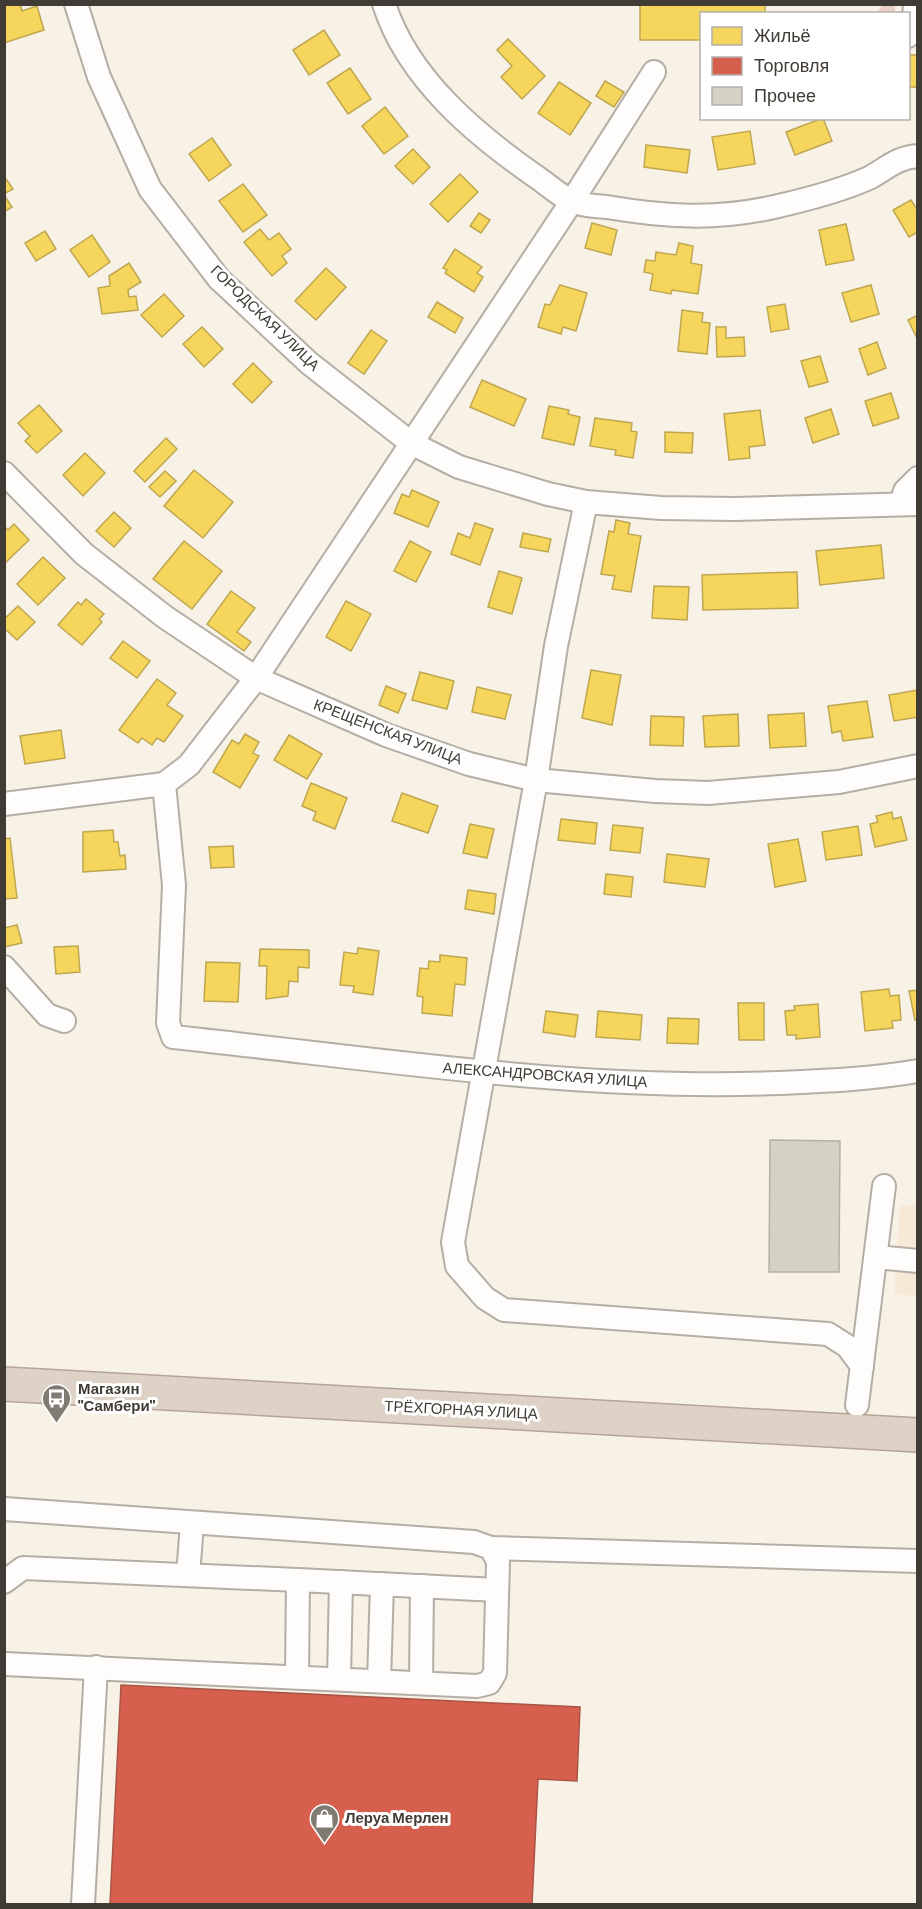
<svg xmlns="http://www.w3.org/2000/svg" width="922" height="1909" font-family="Barlow,sans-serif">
<rect width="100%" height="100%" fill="#f8f1e6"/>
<path fill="#f6ead7" d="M900 1205 917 1206V1296L894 1294Z"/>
<path fill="#eecfc8" d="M882 5H895V13H877Z"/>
<g fill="#f6d55c" stroke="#bfa750" stroke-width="1.5">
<path d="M4 4H20L22 11 37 6 44 30 4 43Z"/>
<path d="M640 5H765V14H702V40H640Z"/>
<path d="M324 30 340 55 309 75 293 50Z"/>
<path d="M508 39 545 76 522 99 501 77 512 66 497 50Z"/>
<rect x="908" y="55" width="10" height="32"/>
<path d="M350 68 371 99 348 114 327 83Z"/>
<path d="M605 81 624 92 614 107 596 96Z"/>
<path d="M559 82 591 103 570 135 538 113Z"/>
<path d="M385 107 408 136 384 154 362 126Z"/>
<path d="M823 118 832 141 795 155 786 132Z"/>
<path d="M750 131 755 164 718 170 712 137Z"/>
<path d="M212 138 231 165 209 181 189 154Z"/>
<path d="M646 145 690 150 687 173 644 167Z"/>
<path d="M413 149 430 167 413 184 395 166Z"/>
<path d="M460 174 478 192 448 222 430 204Z"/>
<path d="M4 176 13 189 4 194Z"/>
<path d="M243 184 267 215 243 232 219 201Z"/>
<path d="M4 195 12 207 4 212Z"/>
<path d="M911 200 918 211V232L909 237 893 210Z"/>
<path d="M479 213 490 220 481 233 470 226Z"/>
<path d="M592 223 617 230 611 255 585 248Z"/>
<path d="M846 224 854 260 826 265 819 230Z"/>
<path d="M260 229 269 240 279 233 291 249 282 256 287 263 272 276 244 242Z"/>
<path d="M45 231 56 249 36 261 25 243Z"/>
<path d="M92 235 110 262 89 277 70 250Z"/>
<path d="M679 243 693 246 691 263 702 265 698 294 672 290 671 294 650 290 653 274 644 272 646 260 655 261 656 252 676 255Z"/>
<path d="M455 249 482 267 477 273 483 277 474 292 445 273 447 270 443 268Z"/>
<path d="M129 263 141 282 128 290 129 297 136 296 138 310 102 314 98 288 110 286 109 276Z"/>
<path d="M326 268 346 287 316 320 295 301Z"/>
<path d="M560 285 587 293 576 331 563 327 561 334 538 327 545 304 550 305Z"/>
<path d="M871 285 879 314 851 322 842 293Z"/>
<path d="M164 294 184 316 162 337 141 315Z"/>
<path d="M437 302 463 318 455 333 428 317Z"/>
<path d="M785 304 789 329 771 332 767 307Z"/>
<path d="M682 310 703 313 702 322 710 323 707 354 678 351Z"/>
<path d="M918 315V338H917L908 320Z"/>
<path d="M202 327 223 349 204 367 183 344Z"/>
<path d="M716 327H726V338L744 337 745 356 717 357Z"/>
<path d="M371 330 387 341 364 374 348 363Z"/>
<path d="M877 342 886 368 868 375 859 349Z"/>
<path d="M820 356 828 382 809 387 801 361Z"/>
<path d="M253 363 272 382 252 403 233 384Z"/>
<path d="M482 380 526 399 514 426 470 407Z"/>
<path d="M891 393 899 418 873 426 865 401Z"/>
<path d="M39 405 62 431 37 453 25 441 30 436 18 423Z"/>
<path d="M549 406 569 410 568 414 580 417 574 445 542 438Z"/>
<path d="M831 409 839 434 813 443 805 418Z"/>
<path d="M760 410 765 445 749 447 750 458 729 460 724 414Z"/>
<path d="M595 418 632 423 631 431 637 432 633 458 615 455 616 450 590 446Z"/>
<path d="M665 432 693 433 692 453 665 452Z"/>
<path d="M166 438 177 449 145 482 134 471Z"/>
<path d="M85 453 105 473 83 496 63 475Z"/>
<path d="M194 470 233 502 203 538 164 506Z"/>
<path d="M165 471 176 481 160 497 149 487Z"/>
<path d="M412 490 439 502 428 527 394 513 402 494 409 497Z"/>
<path d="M114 512 131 528 114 547 96 531Z"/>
<path d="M616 520 630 523 628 534 641 536 631 592 612 589 615 576 601 574 609 531 614 532Z"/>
<path d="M475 523 493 529 480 565 451 554 458 533 470 538Z"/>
<path d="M14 524 29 540 4 564V526L8 530Z"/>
<path d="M523 533 551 539 548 552 520 547Z"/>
<path d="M184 541 222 571 192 609 153 579Z"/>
<path d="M410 541 431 552 416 582 394 571Z"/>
<path d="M881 545 884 578 820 585 816 551Z"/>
<path d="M43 557 65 578 38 605 17 584Z"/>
<path d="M499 571 522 578 512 614 488 607Z"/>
<path d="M797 572 798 608 703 610 702 575Z"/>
<path d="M654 586 689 587 687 620 652 618Z"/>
<path d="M231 591 255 608 237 632 251 642 244 651 207 624Z"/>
<path d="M86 599 104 614 99 619 102 622 82 645 58 625 78 602 81 605Z"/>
<path d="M346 601 371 614 351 651 326 637Z"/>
<path d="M18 606 35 622 17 640 4 628V619Z"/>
<path d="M123 641 150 661 137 678 110 658Z"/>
<path d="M591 670 621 675 612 725 582 718Z"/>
<path d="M420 672 454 681 447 709 412 700Z"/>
<path d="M157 679 176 693 167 705 183 716 164 742 157 738 152 745 142 738 138 743 119 730Z"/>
<path d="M386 686 406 694 398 713 379 705Z"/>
<path d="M477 687 511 695 505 719 472 712Z"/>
<path d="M918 690V717L894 721 889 695Z"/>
<path d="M867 701 873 737 843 741 841 731 832 733 828 706Z"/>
<path d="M804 713 806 746 770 748 768 715Z"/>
<path d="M738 714 739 746 705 747 703 716Z"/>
<path d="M651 716 684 717 683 746 650 745Z"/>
<path d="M61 730 65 758 25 764 20 736Z"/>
<path d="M245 734 259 742 253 753 259 756 240 788 213 772 232 740 239 744Z"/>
<path d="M289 735 322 754 307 779 274 760Z"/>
<path d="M311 783 347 798 335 829 313 820 316 812 302 806Z"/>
<path d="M402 793 438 806 428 833 392 821Z"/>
<path d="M892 812 893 819 901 817 907 840 875 847 870 824 878 822 876 816Z"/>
<path d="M561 819 597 823 595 844 558 840Z"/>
<path d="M470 824 494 829 487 858 463 853Z"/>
<path d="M613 825 643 828 640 853 610 850Z"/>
<path d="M858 826 862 855 826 860 822 832Z"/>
<path d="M113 830 114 842H118L120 856 125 855 126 869 83 872V832Z"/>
<path d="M10 838 17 898 4 899V839Z"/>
<path d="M798 839 806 881 775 887 768 844Z"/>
<path d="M233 846 234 867 211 868 209 847Z"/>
<path d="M667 854 709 859 705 887 664 882Z"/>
<path d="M606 874 633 877 631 897 604 894Z"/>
<path d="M468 890 496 894 494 914 465 909Z"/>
<path d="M17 925 22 943 4 947V928Z"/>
<path d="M78 946 80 972 56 974 54 947Z"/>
<path d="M358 948 379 951 373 995 353 992 354 986 340 985 344 952 357 954Z"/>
<path d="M260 949 309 950V968L298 967V982L289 981 288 996 266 999 267 966H259Z"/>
<path d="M440 955 467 958 465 985 455 984 452 1016 422 1013 423 997 417 996 420 968 428 969 429 961 440 962Z"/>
<path d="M206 962 240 963 238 1002 204 1001Z"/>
<path d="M889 989 890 996 899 995 901 1020 892 1021 893 1028 865 1031 861 992Z"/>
<path d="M918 990V1020H915L909 991Z"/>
<path d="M738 1003H764V1040H739Z"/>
<path d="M818 1004 820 1037 796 1039V1035H787L785 1011 795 1010 794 1006Z"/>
<path d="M546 1011 578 1015 575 1037 543 1032Z"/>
<path d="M598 1011 642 1015 640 1040 596 1037Z"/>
<path d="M668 1018 699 1019 698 1044 667 1043Z"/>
</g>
<path fill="#d6604d" stroke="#a95546" stroke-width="1.5" d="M121 1685 580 1707 577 1781 538 1779 532 1904H110Z"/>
<path fill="#d4d2c3" stroke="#b3b0a7" stroke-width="1.5" d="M770 1140 840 1141 839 1272H769Z"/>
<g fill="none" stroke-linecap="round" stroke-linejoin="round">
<defs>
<g id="minor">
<path d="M76 4 99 77 150 189 219 279 309 363 411 443 459 467 548 494 586 502 661 508 735 509 918 504"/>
<path d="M384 4C408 79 476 135 538 178 548 185 560 196 572 201 582 206 596 206 607 207 665 217 716 220 774 207 805 200 840 191 869 178 888 168 895 158 918 156"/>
<path d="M908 36 913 30 915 4"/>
<path d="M4 473 84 554 165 617 256 678 386 735 469 764 536 780 655 791 708 793 839 782 918 766"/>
<path d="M586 502 556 646 536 780 453 1242 457 1266 485 1298 504 1310 828 1334 847 1346 862 1366"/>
<path d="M901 504 905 491 918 478"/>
<path d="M164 784 174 885 168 1023 173 1037C373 1058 575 1091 778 1083 824 1081 872 1079 918 1071"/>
<path d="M4 804 164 784 189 765 256 678 572 201 654 72"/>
<path d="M4 967 47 1015 64 1021"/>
<path d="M876 1257 918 1261"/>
<path d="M857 1405 884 1186"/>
<path d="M4 1509 474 1542 491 1548 498 1561 495 1673 489 1683 477 1686 4 1664"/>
<path d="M491 1548 918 1561"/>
<path d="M188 1575 192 1524"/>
<path d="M4 1582 23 1568 298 1580"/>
<path d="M297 1677 298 1580 497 1590"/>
<path d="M339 1679 341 1582"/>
<path d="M379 1681 382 1584"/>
<path d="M421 1683 422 1586"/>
<path d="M83 1904 96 1667"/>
</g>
<path id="highway" d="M4 1384 918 1435"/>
</defs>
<use href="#minor" stroke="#b3aea6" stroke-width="26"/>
<use href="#highway" stroke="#b5a595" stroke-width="36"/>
<use href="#minor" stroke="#fefdfb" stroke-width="22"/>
<use href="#highway" stroke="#ded1c5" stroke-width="33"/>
</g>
<defs>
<symbol id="bus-pin" viewBox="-11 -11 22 30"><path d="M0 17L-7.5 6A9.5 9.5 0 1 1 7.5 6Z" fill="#807b72" stroke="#fff"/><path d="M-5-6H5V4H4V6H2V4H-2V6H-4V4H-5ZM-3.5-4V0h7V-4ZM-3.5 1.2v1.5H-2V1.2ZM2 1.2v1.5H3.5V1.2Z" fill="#fff"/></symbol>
<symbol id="shop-pin" viewBox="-11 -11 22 30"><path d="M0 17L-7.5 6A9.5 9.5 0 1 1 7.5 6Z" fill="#807b72" stroke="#fff"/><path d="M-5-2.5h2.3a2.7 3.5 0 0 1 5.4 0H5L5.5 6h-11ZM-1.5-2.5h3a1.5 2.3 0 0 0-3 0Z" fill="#fff"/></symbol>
</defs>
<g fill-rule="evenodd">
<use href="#bus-pin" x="40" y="1382" width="33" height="45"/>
<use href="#shop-pin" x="308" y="1802" width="33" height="45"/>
</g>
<g text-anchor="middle" stroke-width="6" stroke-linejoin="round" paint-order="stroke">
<g font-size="15" fill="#403b34" stroke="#fff">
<text transform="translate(265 318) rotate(44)" y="5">ГОРОДСКАЯ УЛИЦА</text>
<text transform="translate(388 732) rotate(21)" y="5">КРЕЩЕНСКАЯ УЛИЦА</text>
<text transform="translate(545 1075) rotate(4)" y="5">АЛЕКСАНДРОВСКАЯ УЛИЦА</text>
<text transform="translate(461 1410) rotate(3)" y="5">ТРЁХГОРНАЯ УЛИЦА</text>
</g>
<g font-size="15" font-weight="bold" fill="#403b34" stroke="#fff" text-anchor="start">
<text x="78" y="1394">Магазин<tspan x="78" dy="17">"Самбери"</tspan></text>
<text x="345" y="1823">Леруа Мерлен</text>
</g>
</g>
<rect width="922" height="1909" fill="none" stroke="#403b34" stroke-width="12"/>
<rect x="700" y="12" width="210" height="108" fill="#ffffff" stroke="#b3b1ae" stroke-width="1.5"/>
<rect x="712" y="27" width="30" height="18" fill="#f6d55c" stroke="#b3b1ae" stroke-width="1.5"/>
<text x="754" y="42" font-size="18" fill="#403b34">Жильё</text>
<rect x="712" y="57" width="30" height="18" fill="#d6604d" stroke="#b3b1ae" stroke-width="1.5"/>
<text x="754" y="72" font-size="18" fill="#403b34">Торговля</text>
<rect x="712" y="87" width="30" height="18" fill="#d4d2c3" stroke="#b3b1ae" stroke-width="1.5"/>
<text x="754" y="102" font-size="18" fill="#403b34">Прочее</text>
</svg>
